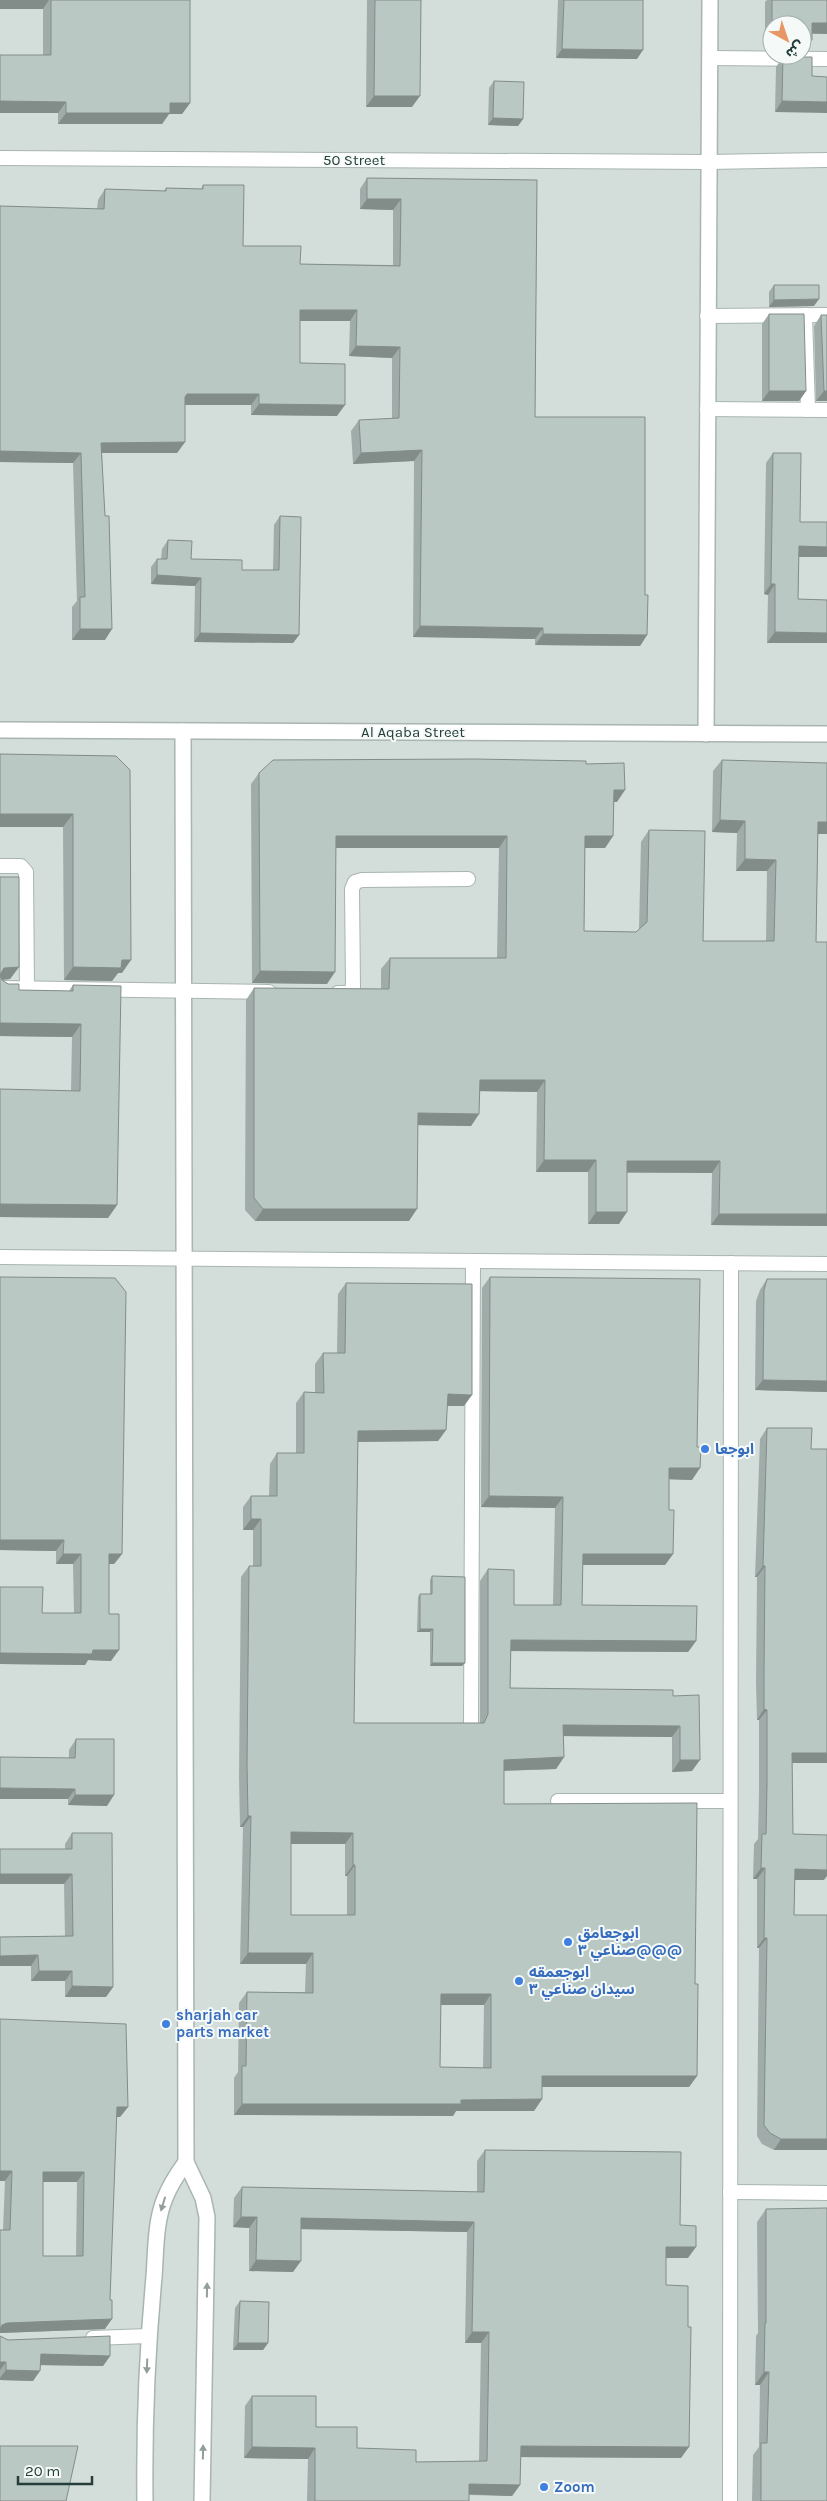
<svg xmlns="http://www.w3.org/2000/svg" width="827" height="2501" font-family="Karla,'Noto Sans Arabic',sans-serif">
<rect width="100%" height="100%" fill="#e5edea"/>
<path fill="#d3ddd9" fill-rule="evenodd" d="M0 0H827V2501H0ZM772 25H802V55H772Z"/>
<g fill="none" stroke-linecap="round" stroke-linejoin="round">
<defs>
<g id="service">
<path d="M710 58 827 59"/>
<path d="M0 158 708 162 827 160"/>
<path d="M805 315 808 410"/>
<path d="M707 316 827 315"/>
<path d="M707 409 827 410"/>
<path d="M0 866H21L26 872 27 989"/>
<path d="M0 988 269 992"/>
<path d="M338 993H349L353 987 352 889 355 882 362 880 468 879"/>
<path d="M0 1257 827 1264"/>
<path d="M471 1725 473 1261"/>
<path d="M558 1801H730"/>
<path d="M730 2192 827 2193"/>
<path d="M93 2338 148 2336"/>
<path d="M730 2501 731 1263"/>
</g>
<g id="minor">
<path d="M183 731 186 2162 203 2198 207 2217 202 2501"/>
<path d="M706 734 710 0"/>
<path d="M145 2501C144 2426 147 2352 154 2277 156 2251 155 2222 165 2198 170 2185 178 2173 186 2162"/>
</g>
<path id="tertiary" d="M0 730 827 734"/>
</defs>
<use href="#service" stroke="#a8b5b2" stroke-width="16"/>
<use href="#minor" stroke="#a8b5b2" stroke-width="18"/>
<use href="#tertiary" stroke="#a8b5b2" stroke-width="18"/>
<use href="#service" stroke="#fff" stroke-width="14"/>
<use href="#minor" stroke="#fff" stroke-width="15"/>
<use href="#tertiary" stroke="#fff" stroke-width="15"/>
</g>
<g fill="#a0aca9" fill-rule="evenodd">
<path d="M0 0H190V103L182 114H169L162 124H58V113H0V55H43V9Z"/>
<path d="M367 0H421L412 107H366Z"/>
<path d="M558 0H643L637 59 556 58Z"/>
<path d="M767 0H827V34H812L805 50H802V25H772L765 33V2Z"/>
<path d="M783 57 812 76 775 112 776 67Z"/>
<path d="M494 81 523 119 518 126 488 125 489 88Z"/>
<path d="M367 178 537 180 535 417 645 595 647 635 640 646 535 645V639L413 637 414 461 353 464 351 431 359 420 392 419V358L349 356 350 321H300V363L337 416 251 415V405H185V442L177 453H102L105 640H72V607L77 601 73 463 0 462V206L97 209 98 200 105 189 164 191 166 188 201 189 203 185 243 246 300 264 393 265V210L360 209V189Z"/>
<path d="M774 285 814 306 769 307V292Z"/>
<path d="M769 314 806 391 799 401H762V324Z"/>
<path d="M821 315 827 401H816L814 326Z"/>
<path d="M773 453 800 522H827V557H799L798 599 827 600V643H767L768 595 764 594 766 463Z"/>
<path d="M280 516 299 635 293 643 194 642 195 586 151 584V567L157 559H161L162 549 168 540 191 559 242 570H273L274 525Z"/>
<path d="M0 754 116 756 122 973H118L112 981 64 980 63 827H0Z"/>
<path d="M722 760 827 834H818L816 942 827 1226 711 1225 712 1173H627L619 1224H588V1172H536L537 1092 479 1091V1114L471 1126 418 1125 409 1221H255L245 1210 246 1000 254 988 381 989V969L390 958H497L499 848H336L327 984 252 983 251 784 259 773 586 764 617 802H614L613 836 605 848H585L584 931 636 932 639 929 641 842 649 830 703 941H766L767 871H736L737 833 712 832 713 771Z"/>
<path d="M0 877 19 967 10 979 2 980 19 990 69 991 73 985 117 1205 108 1218 0 1217V1089L71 1091 72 1037 0 1036Z"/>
<path d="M0 1277 122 1554 114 1564H109V1614L111 1661 88 1660 85 1665 0 1664V1587L42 1613H74L73 1564H56V1551L0 1550Z"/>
<path d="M490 1277 692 1480 669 1479V1510L673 1554 665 1565H583L582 1605 696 1641 688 1652 511 1651 510 1688 673 1696 692 1771 672 1772V1737L563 1736 564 1757 556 1769 504 1771V1804L695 1984 697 2076 689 2087H542V2099L534 2111H456L453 2116 234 2115V2078L238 2072 239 2003 247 1992H305L306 1964H240L243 1827H240L239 1776 241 1577 249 1566H253V1530H243V1507L251 1496H269L270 1464 277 1453H296V1403L304 1392H315V1364L323 1353H337L338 1294 346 1283 464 1406H447L446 1430 438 1441 358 1442 354 1723H480V1581L488 1569 514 1605H553L555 1508 481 1507 482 1288ZM291 1844H345V1876H347V1915H291ZM441 2005H484L483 2068 440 2067Z"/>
<path d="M767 1279 827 1392 755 1390 756 1301 760 1290Z"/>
<path d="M767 1428 811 1449 792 1763 793 1834 824 1880H795L794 1915H827V2150H774L762 2144 757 2136 759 1948H757V1879H753L754 1844 758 1839 759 1794V1720H757L756 1682 757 1577H755L760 1439Z"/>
<path d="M432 1576 462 1666H430V1632H417L418 1597 420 1594H430V1580Z"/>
<path d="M76 1739 107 1806 68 1805 69 1750Z"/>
<path d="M72 1833 113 1987 106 1997H65V1981H31V1966H0V1937L65 1936 64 1884H0V1849H65V1844Z"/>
<path d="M0 2019 128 2107 120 2117H116L105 2329 0 2333V2230H3L5 2181H0ZM43 2182H77L76 2256H43Z"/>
<path d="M485 2150 680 2225 688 2258H666V2285L681 2458 521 2457 520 2485 512 2496 469 2495V2501H307L308 2459 244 2458 245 2406 252 2396 357 2448 416 2462 479 2461 481 2343H465L467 2232 301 2229 293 2272 249 2271V2228L233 2227 234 2198 242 2187 477 2192V2161Z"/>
<path d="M766 2209 827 2501H752L753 2455 759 2447 760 2385H755L756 2336 758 2333 757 2222Z"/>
<path d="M240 2301 268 2343 263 2350H233L235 2308Z"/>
<path d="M0 2336 8 2340 110 2356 103 2366 41 2365 33 2381 0 2380Z"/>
</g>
<g fill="#828c89">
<path d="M0 0H49L43 9H0Z"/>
<path d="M772 22 784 23 782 25H772V33H765Z"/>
<path d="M812 23H827V34L805 33Z"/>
<path d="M802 39 812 40 805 50H802Z"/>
<path d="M562 49 643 50 637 59 556 58Z"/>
<path d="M374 96H420L412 107H366Z"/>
<path d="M0 101 66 102 58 113H0Z"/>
<path d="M782 101 827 102V113L775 112Z"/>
<path d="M170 103H190L182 114H169L162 124H58L66 113Z"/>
<path d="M493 118 523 119 518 126 488 125Z"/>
<path d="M367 199H401L393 210 360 209Z"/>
<path d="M819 299 814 306 769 307 774 300Z"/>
<path d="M300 310H357L350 321H292Z"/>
<path d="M356 346 400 347 392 358 349 356Z"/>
<path d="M769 391H806L799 401H762Z"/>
<path d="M824 391H827V401H816Z"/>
<path d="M187 394H259L251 405H179Z"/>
<path d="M259 404 345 405 337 416 251 415Z"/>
<path d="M185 442 177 453H94L101 443Z"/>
<path d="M422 450 414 461 353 464 361 453Z"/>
<path d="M0 451 81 453 73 463 0 462Z"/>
<path d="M799 546 827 547V557H792Z"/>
<path d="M157 575 201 578 195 586 151 584Z"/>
<path d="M771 584H775L768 595 764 594Z"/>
<path d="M420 626 543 628 535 639 413 637Z"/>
<path d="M80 629H112L105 640H72Z"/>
<path d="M775 632 827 633V643H767Z"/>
<path d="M200 633 299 635 293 643 194 642Z"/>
<path d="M543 634 647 635 640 646 535 645Z"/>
<path d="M614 790H625L617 802H605Z"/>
<path d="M0 814H73L63 827H0Z"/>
<path d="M720 820 745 821 737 833 712 832Z"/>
<path d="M818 822H827V834H810Z"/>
<path d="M336 836H507L499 848H327Z"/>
<path d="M585 836H613L605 848H577Z"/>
<path d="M745 859 776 860 767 871H736Z"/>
<path d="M122 960H131L122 973H118L112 981 64 980 73 967Z"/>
<path d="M19 967 10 979 0 980V974L4 968Z"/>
<path d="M260 971 335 972 327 984 252 983Z"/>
<path d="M0 1023 81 1024 72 1037 0 1036Z"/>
<path d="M480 1080H545L537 1092 471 1091Z"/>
<path d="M418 1113 479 1114 471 1126 409 1125Z"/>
<path d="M544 1160H596L588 1172H536Z"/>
<path d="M627 1161H720L712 1173 619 1172Z"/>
<path d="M0 1204 117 1205 108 1218 0 1217Z"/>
<path d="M263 1209H417L409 1221H255Z"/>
<path d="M596 1212H627L619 1224H588Z"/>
<path d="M719 1214H827V1226L711 1225Z"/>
<path d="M763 1380 827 1381V1392L755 1390Z"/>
<path d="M448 1394 472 1395 464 1406H440Z"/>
<path d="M446 1430 438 1441 350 1442 358 1431Z"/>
<path d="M669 1468H700L692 1480 661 1479Z"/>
<path d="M489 1496 563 1497 555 1508 481 1507Z"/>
<path d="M251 1519H261L253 1530H243Z"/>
<path d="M0 1540H64L56 1551 0 1550Z"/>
<path d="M63 1554H81L73 1564H56Z"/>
<path d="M109 1554H122L114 1564H102Z"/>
<path d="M583 1554H673L665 1565H575Z"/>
<path d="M763 1566H765L757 1577H755Z"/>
<path d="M420 1629H433L430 1632H417Z"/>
<path d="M511 1640 696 1641 688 1652 503 1651Z"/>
<path d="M93 1650H119L111 1661 88 1660 85 1665 0 1664V1653Z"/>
<path d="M432 1663H465L462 1666H430Z"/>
<path d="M764 1709 767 1710 759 1720H757Z"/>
<path d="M563 1725 680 1726 672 1737 555 1736Z"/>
<path d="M792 1753H827V1763H785Z"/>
<path d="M564 1757 556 1769 496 1771 504 1760Z"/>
<path d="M680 1760H700L692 1771 672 1772Z"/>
<path d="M0 1788 75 1789 68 1799H0Z"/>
<path d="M75 1795H114L107 1806 68 1805Z"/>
<path d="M248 1816H251L243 1827H240Z"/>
<path d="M291 1832 353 1833 345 1844H283Z"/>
<path d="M353 1865H355L347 1876H345Z"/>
<path d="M761 1868H765L757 1879H753Z"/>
<path d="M795 1869 827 1870V1876L824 1880H788Z"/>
<path d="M0 1874H72L64 1884H0Z"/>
<path d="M764 1938H767L759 1948H757Z"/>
<path d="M248 1953H313L306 1964H240Z"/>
<path d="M38 1955 31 1966H0V1956Z"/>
<path d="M39 1971H72L65 1981H31Z"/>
<path d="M72 1986 113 1987 106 1997H65Z"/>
<path d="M441 1994H491L484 2005H433Z"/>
<path d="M542 2076H697L689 2087H534Z"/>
<path d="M542 2099 534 2111H456L453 2116 234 2115 242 2104 461 2100Z"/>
<path d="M117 2107H128L120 2117H109Z"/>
<path d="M781 2139H827V2150H774Z"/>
<path d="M0 2171H12L5 2181H0Z"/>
<path d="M43 2172H84L77 2182H36Z"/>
<path d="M241 2217H257L249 2228 233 2227Z"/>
<path d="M301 2218 474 2222 467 2232 293 2229Z"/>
<path d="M666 2247H696L688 2258H659Z"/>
<path d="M256 2260 301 2261 293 2272 249 2271Z"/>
<path d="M112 2319 105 2329 0 2333V2328L2 2325 7 2323Z"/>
<path d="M472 2332H489L481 2343H465Z"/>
<path d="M238 2343H268L263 2350H233Z"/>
<path d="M41 2354 110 2356 103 2366 34 2365Z"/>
<path d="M0 2362H6L0 2370Z"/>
<path d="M6 2370 40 2371 33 2381 0 2380V2378Z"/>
<path d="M764 2372H769L760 2385H755Z"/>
<path d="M521 2446 689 2447 681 2458 513 2457Z"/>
<path d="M252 2447 315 2448 308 2459 244 2458Z"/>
<path d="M469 2484 520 2485 512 2496 462 2494Z"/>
</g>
<g fill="#bac8c4" stroke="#828c89" fill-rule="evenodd">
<path d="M51 0H190V103H170V113H66V102L0 101V55H51Z"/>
<path d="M375 0H421L420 96H374Z"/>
<path d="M564 0H643V50L562 49Z"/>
<path d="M772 0H827V23H812V40L802 39V25H784V23L772 22Z"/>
<path d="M783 57H812V76L827 77V102L782 101Z"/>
<path d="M494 81 524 82 523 119 493 118Z"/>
<path d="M367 178 537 180 535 417H645V595H648L647 635 543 634V628L420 626 422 450 361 453 359 420 399 418 400 347 356 346 357 310H300V363L345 364V405L259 404V394H187L185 397V442L101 443 105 516H109L112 629H80V597H85L81 453 0 451V206L104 209 105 189 166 191V188L203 189V185H244L243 246H301L300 264 400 266 401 199H367Z"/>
<path d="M774 285H819V299L774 300Z"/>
<path d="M769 314H804L806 391H769Z"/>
<path d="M821 315H827V391H824Z"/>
<path d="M773 453H801L800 522H827V547L799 546 798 599 827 600V633L775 632V584H771Z"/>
<path d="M280 516 301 517 299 635 200 633 201 578 157 575V559H167L168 540 192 541 191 559 242 560V570H279Z"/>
<path d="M0 754 116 756 130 770 131 960H122L121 968 73 967V814H0Z"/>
<path d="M475 759 586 761V764L624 763 625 790H614L613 836H585L584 931 636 932 647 922 649 830 705 831 703 941H774L776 860 745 859V821L720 820 722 760 827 763V822H818L816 942H827V1214H719L720 1161H627V1212H596V1160H544L545 1080H480L479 1114 418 1113 417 1209H263L254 1198V988L389 989 390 958H506L507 836H336L335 972 260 971 259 773 273 760Z"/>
<path d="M0 877H19V967L4 968 0 975 2 980 8 984H19V990L73 991V985L121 986 117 1205 0 1204V1089L80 1091 81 1024 0 1023Z"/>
<path d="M0 1277 115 1278 126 1292 122 1554H109V1614H119V1650H93L92 1654 0 1653V1587H43L42 1613H81V1554H63L64 1540H0Z"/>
<path d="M490 1277 700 1279 697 1447H701L700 1468H669V1510H674L673 1554H583L582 1605 697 1606 696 1641 511 1640 510 1688 673 1690V1696L699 1695 700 1760H680V1726L563 1725 564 1757 504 1760V1804L697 1803 695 1984H698L697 2076H542V2099L461 2100V2104H242V2066H246L247 1992 313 1993V1953H248L251 1816H248L247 1764 249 1566H261V1519H251V1496H277V1453H304V1392L324 1393 323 1353H345L346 1283 472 1284V1395L448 1394 446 1430 358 1431 354 1723H484L488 1714V1569L514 1570V1605H561L563 1497 489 1496ZM291 1832 353 1833V1865H355V1915H291ZM441 1994H491V2068L440 2067Z"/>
<path d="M767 1279H827V1381L763 1380 764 1290Z"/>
<path d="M767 1428H812L811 1449H827V1753H792L793 1834 827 1835V1870L795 1869 794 1915H827V2139H781L770 2133 764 2125 767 1938H764L765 1868H761L762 1834H766L767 1784V1710L764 1709V1671L765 1566H763Z"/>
<path d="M432 1576 465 1577V1663H432L433 1629H420V1594H432Z"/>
<path d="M76 1739H114V1795H75V1789L0 1788V1757L75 1758Z"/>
<path d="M72 1833H112L113 1987 72 1986V1971H39L38 1955 0 1956V1937L73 1936 72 1874H0V1849H72Z"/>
<path d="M0 2019 126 2024 128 2107H117L110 2300H112V2319L7 2323 2 2325 0 2329V2230H10L12 2171H0ZM43 2172H84L83 2256H43Z"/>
<path d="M485 2150 681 2152 680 2225 696 2226V2247H666V2285L688 2286V2327H691L689 2447 521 2446 520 2485 469 2484V2501H315V2448L252 2447V2396H316V2427H357V2448L416 2450V2462L487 2461 489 2332H472L474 2222 301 2218V2261L256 2260 257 2217H241L242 2187 484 2192Z"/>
<path d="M827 2208V2501H761V2443H767L769 2372H764L765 2323H766V2209Z"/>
<path d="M240 2301 269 2302 268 2343H238Z"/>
<path d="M0 2336 8 2340 110 2336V2356L41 2354 40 2371 6 2370V2362H0Z"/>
<path d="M0 2446H78L66 2501H0Z"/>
</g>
<defs><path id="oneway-solid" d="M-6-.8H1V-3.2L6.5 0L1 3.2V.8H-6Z" transform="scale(1.25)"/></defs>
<g fill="#929e9c">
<use href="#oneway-solid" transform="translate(163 2204) rotate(107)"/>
<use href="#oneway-solid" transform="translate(207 2290) rotate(-89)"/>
<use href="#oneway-solid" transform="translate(147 2366) rotate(92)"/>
<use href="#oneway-solid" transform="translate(203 2452) rotate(-89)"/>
</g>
<g fill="#3f7fe0" stroke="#f5faf8" stroke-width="2">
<circle cx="705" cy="1449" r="5"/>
<circle cx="568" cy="1942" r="5"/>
<circle cx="519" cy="1981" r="5"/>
<circle cx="166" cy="2024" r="5"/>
<circle cx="544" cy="2487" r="5"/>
</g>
<g text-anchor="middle" stroke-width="4" stroke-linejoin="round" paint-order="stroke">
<g font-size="15" fill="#253e3a" stroke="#f5faf8">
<text x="354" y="165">50 Street</text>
<text x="413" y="737">Al Aqaba Street</text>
</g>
<g font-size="15" font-weight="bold" fill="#366cbe" stroke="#f5faf8" text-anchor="start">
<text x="715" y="1454">ابوجعا</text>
<text x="578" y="1938">ابوجعامق<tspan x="578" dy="17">صناعي ٣@@@</tspan></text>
<text x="529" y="1977">ابوجعمقه<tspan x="529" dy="17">سيدان صناعي ٣</tspan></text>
<text x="176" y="2020">sharjah car<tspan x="176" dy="17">parts market</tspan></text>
<text x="554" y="2492">Zoom</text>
</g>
</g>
<g transform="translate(787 40) rotate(140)"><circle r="24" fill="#f5faf8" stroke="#a2afac"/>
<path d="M0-4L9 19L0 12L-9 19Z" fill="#e99667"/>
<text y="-8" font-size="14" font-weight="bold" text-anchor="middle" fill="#253e3a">ش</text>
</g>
<path d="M18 2476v8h74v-8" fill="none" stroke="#253e3a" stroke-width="2.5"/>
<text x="25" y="2476" font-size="15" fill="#253e3a" stroke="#f5faf8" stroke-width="4" paint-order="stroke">20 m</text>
</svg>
